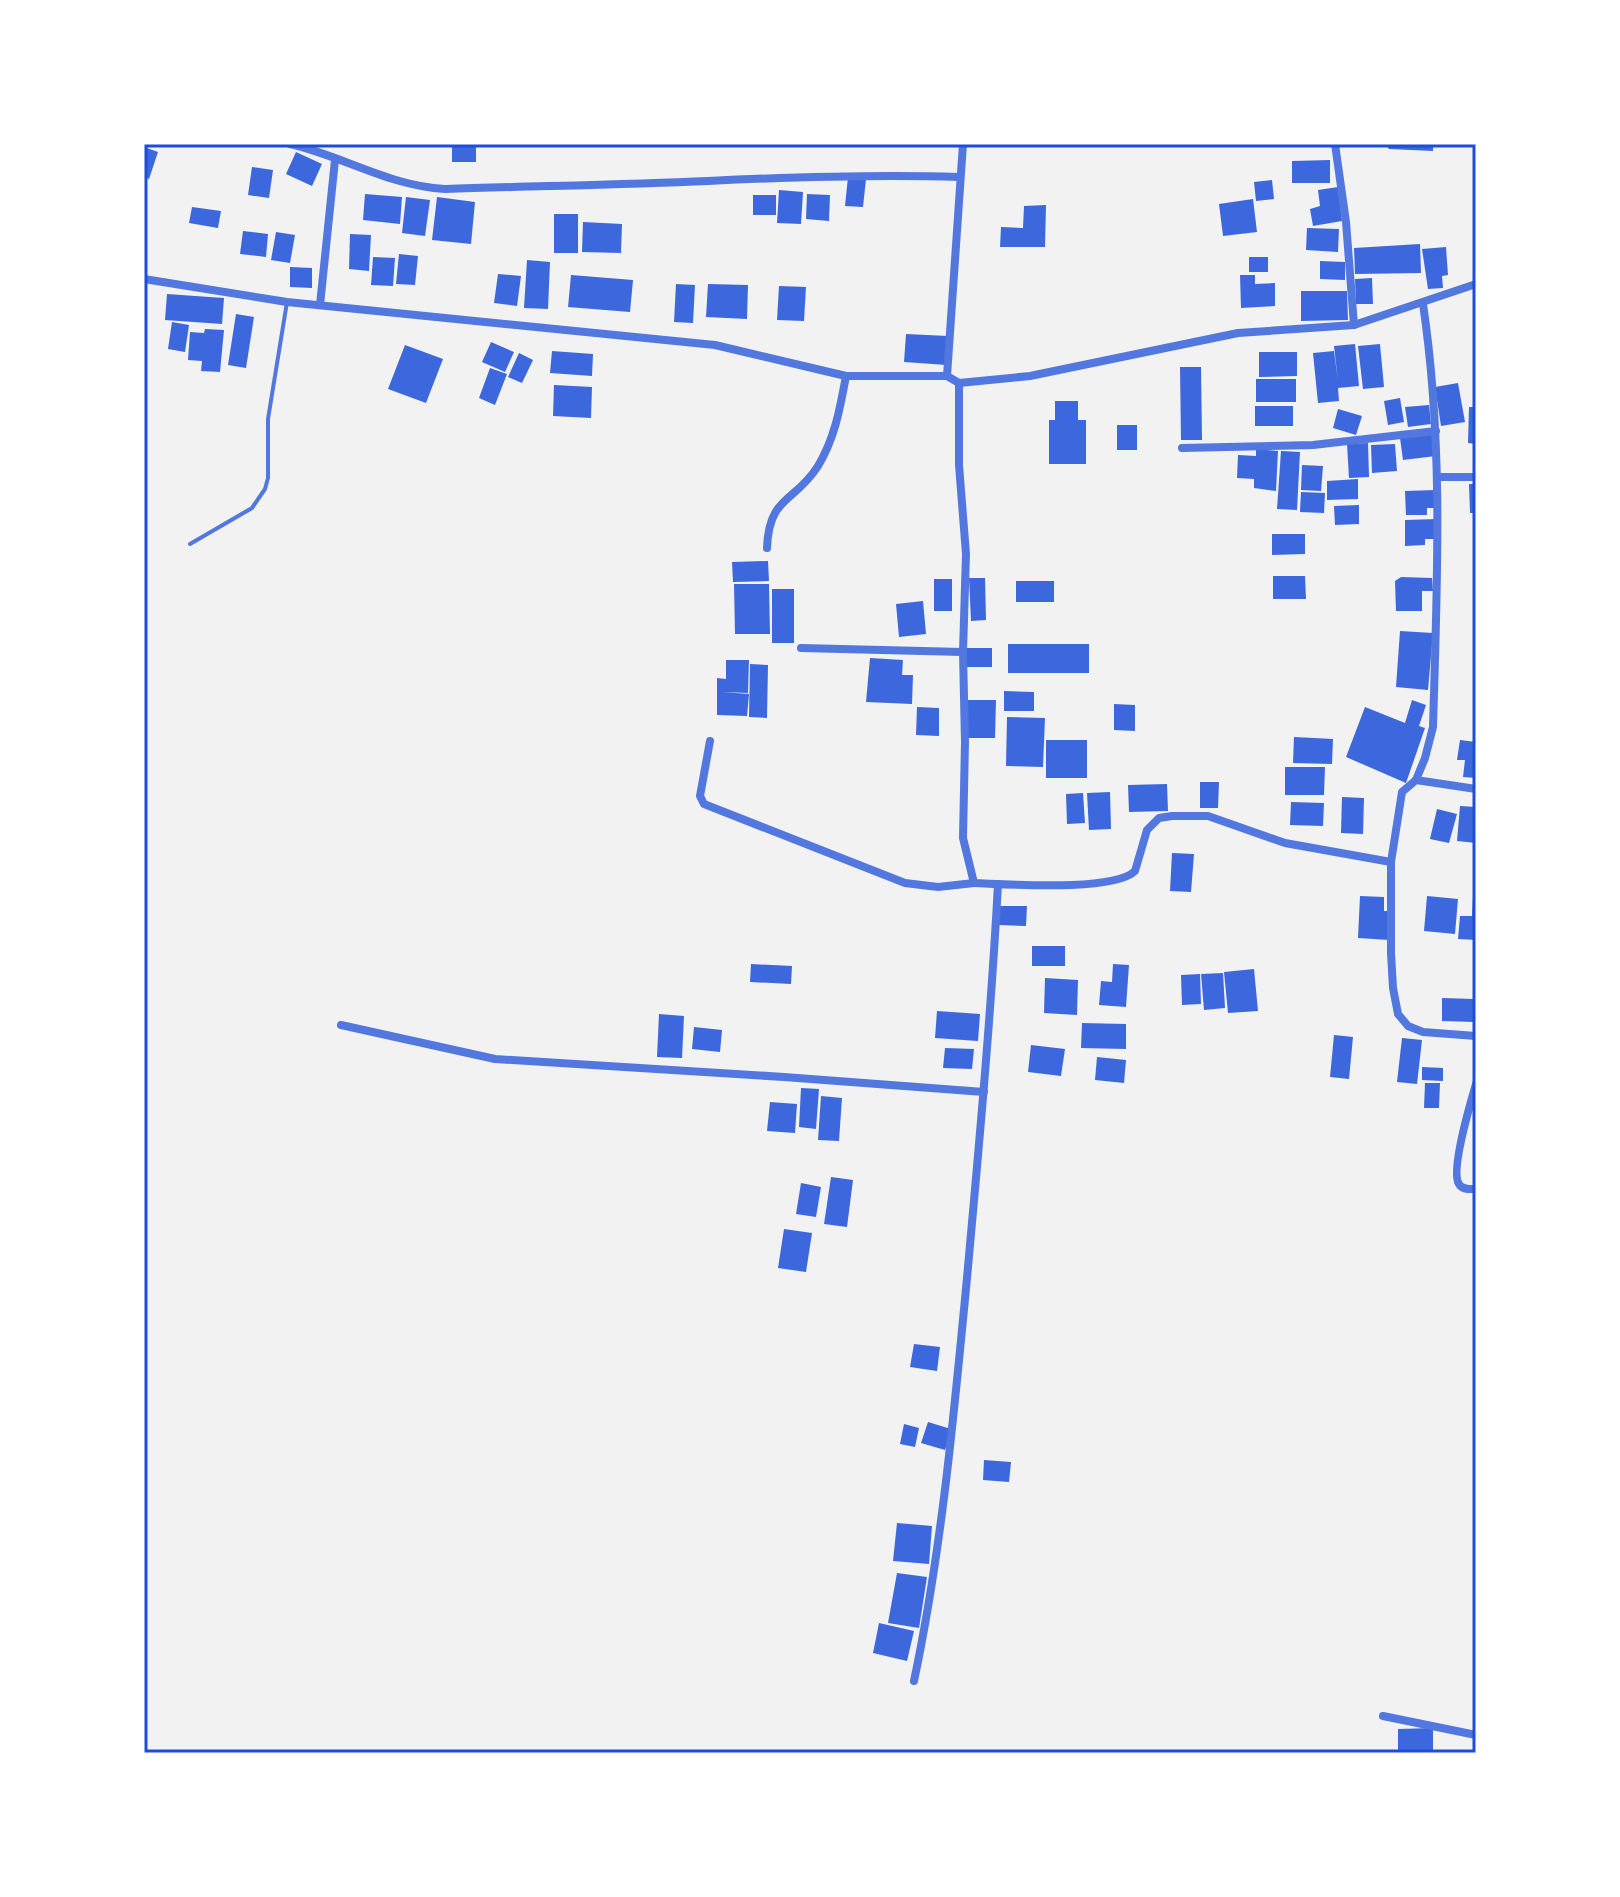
<svg xmlns="http://www.w3.org/2000/svg" width="1620" height="1897" font-family="'Noto Serif',serif">
<rect width="100%" height="100%" fill="#f2f2f2"/>
<g fill="#3d67dc">
<rect x="452" y="144" width="24" height="18"/>
<path d="M1385 144H1433V151L1389 149Z"/>
<path d="M144 147 158 152 149 179 144 177Z"/>
<path d="M296 152 322 164 312 186 286 174Z"/>
<path d="M1330 160V183H1292V161Z"/>
<path d="M252 167 273 170 269 198 248 195Z"/>
<path d="M848 177 866 179 863 207 845 206Z"/>
<path d="M1272 180 1274 199 1256 201 1254 182Z"/>
<path d="M1338 187 1342 221 1313 226 1310 209 1320 206 1318 190Z"/>
<path d="M779 190 803 192 801 224 777 223Z"/>
<path d="M365 194 402 197 400 224 363 220Z"/>
<path d="M807 194 830 195 829 221 806 219Z"/>
<rect x="753" y="195" width="23" height="20"/>
<path d="M406 197 430 200 425 236 402 233Z"/>
<path d="M437 197 475 202 471 244 432 240Z"/>
<path d="M1253 199 1257 232 1223 236 1219 204Z"/>
<path d="M1046 205 1045 247H1000L1001 227 1023 228 1024 206Z"/>
<path d="M192 207 221 211 218 228 189 223Z"/>
<rect x="554" y="214" width="24" height="39"/>
<path d="M583 222 622 224 621 253 582 252Z"/>
<path d="M1307 228 1339 229 1338 252 1306 250Z"/>
<path d="M243 231 268 234 266 257 240 254Z"/>
<path d="M276 232 295 235 290 263 271 260Z"/>
<path d="M350 234 371 235 369 271 349 269Z"/>
<path d="M1420 244 1421 273 1355 274 1354 248Z"/>
<path d="M1446 247 1448 275 1442 276 1443 288 1428 289 1422 249Z"/>
<path d="M399 254 418 256 415 285 396 284Z"/>
<path d="M373 257 395 258 393 286 371 285Z"/>
<rect x="1249" y="257" width="19" height="15"/>
<path d="M527 260 550 262 548 309 524 308Z"/>
<path d="M1320 261 1345 262V280L1320 279Z"/>
<path d="M290 267 312 268V288L290 287Z"/>
<path d="M498 274 521 276 517 306 494 303Z"/>
<path d="M571 275 633 280 630 312 568 307Z"/>
<path d="M1240 275H1255V284L1275 283V306L1241 308Z"/>
<path d="M1372 278 1373 304H1356L1355 279Z"/>
<path d="M676 284 695 285 693 323 674 322Z"/>
<path d="M708 284 748 285 747 319 706 317Z"/>
<path d="M779 286 806 287 804 321 777 320Z"/>
<path d="M1301 291H1347L1348 320 1301 321Z"/>
<path d="M167 294 224 298 222 324 165 320Z"/>
<path d="M236 314 254 317 246 368 228 365Z"/>
<path d="M172 322 189 325 185 352 168 349Z"/>
<path d="M205 329 224 330 220 372 201 371 202 361 188 360 190 332 204 333Z"/>
<path d="M906 334 948 336 947 365 904 362Z"/>
<path d="M491 342 514 352 505 372 482 362Z"/>
<path d="M1355 344 1359 386 1338 388 1339 401 1318 403 1313 353 1334 351 1338 381 1334 346Z"/>
<path d="M1380 344 1384 387 1363 389 1358 346Z"/>
<path d="M405 345 443 359 426 403 388 389Z"/>
<path d="M552 351 593 354 592 376 550 373Z"/>
<path d="M1259 352H1297V376L1259 377Z"/>
<path d="M519 353 533 360 522 383 508 377Z"/>
<path d="M1180 367H1201L1202 440H1181Z"/>
<path d="M490 368 507 374 495 405 479 398Z"/>
<rect x="1256" y="379" width="40" height="23"/>
<path d="M1458 383 1465 422 1441 426 1435 387Z"/>
<path d="M554 385 592 387 591 418 553 416Z"/>
<path d="M1400 398 1404 422 1388 425 1384 401Z"/>
<path d="M1055 401H1078V420H1086V464H1049V420H1055Z"/>
<path d="M1429 405 1431 424 1408 427 1405 407Z"/>
<rect x="1255" y="406" width="38" height="20"/>
<path d="M1469 407H1476V444L1468 443Z"/>
<path d="M1338 409 1362 416 1356 435 1333 428Z"/>
<rect x="1117" y="425" width="20" height="25"/>
<path d="M1433 434 1436 456 1403 460 1400 438Z"/>
<path d="M1368 443 1369 477 1349 478 1347 444Z"/>
<path d="M1395 444 1397 471 1372 473 1371 445Z"/>
<path d="M1256 449 1278 451 1276 491 1254 488V479L1237 478 1238 455 1256 456Z"/>
<path d="M1281 451 1300 452 1297 510 1277 509Z"/>
<path d="M1302 465 1323 466 1321 491 1301 490Z"/>
<path d="M1358 479V499L1327 500V481Z"/>
<path d="M1469 484H1476V513H1470Z"/>
<path d="M1436 490V508H1427V515H1406L1405 491Z"/>
<path d="M1301 492 1325 493 1324 513 1300 512Z"/>
<path d="M1359 505V524L1335 525 1334 506Z"/>
<path d="M1437 519 1438 539H1425V545L1405 546V520Z"/>
<path d="M1272 534H1305V554L1272 555Z"/>
<path d="M768 561 769 581 733 582 732 562Z"/>
<path d="M1273 576H1305L1306 599H1273Z"/>
<path d="M1401 577 1432 578 1433 591H1422V611H1396L1395 581Z"/>
<path d="M969 578H985L986 620 971 621Z"/>
<rect x="934" y="579" width="18" height="32"/>
<rect x="1016" y="581" width="38" height="21"/>
<path d="M734 584H769L770 634H735Z"/>
<rect x="772" y="589" width="22" height="54"/>
<path d="M923 601 926 634 899 637 896 604Z"/>
<path d="M1400 631 1433 633 1428 690 1396 687Z"/>
<rect x="1008" y="644" width="81" height="29"/>
<rect x="967" y="648" width="25" height="19"/>
<path d="M870 658 903 660 902 675H913L912 704 866 702Z"/>
<path d="M726 660H749L748 693 722 692 749 694 747 716 717 715V678L726 679Z"/>
<path d="M750 664 768 665 767 718 749 717Z"/>
<path d="M1004 691 1034 692V711H1004Z"/>
<path d="M968 700H996L995 738H967Z"/>
<path d="M1412 700 1426 705 1419 726 1425 728 1406 783 1346 757 1365 707 1405 723Z"/>
<path d="M1114 704 1135 705V731L1114 730Z"/>
<path d="M917 707 939 708V736L916 735Z"/>
<path d="M1007 717 1045 718 1043 767 1006 766Z"/>
<path d="M1294 737 1333 739 1332 764 1293 763Z"/>
<rect x="1046" y="740" width="41" height="38"/>
<path d="M1460 740 1476 742V778L1463 777 1465 760H1457Z"/>
<path d="M1285 767H1325L1324 795H1285Z"/>
<path d="M1200 782H1219L1218 808H1200Z"/>
<path d="M1167 784 1168 811 1129 812 1128 785Z"/>
<path d="M1110 792 1111 829 1089 830 1087 793Z"/>
<path d="M1083 793 1085 823 1067 824 1066 794Z"/>
<path d="M1342 797 1364 798 1363 834 1341 833Z"/>
<path d="M1291 802 1324 803 1323 826 1290 825Z"/>
<path d="M1460 806 1476 807V843L1457 841Z"/>
<path d="M1437 809 1457 814 1449 843 1430 839Z"/>
<path d="M1172 853 1194 854 1191 892 1170 891Z"/>
<path d="M1360 896 1384 897V911H1390L1389 940 1358 938Z"/>
<path d="M1427 896 1458 899 1455 934 1424 931Z"/>
<path d="M1473 897H1476V940L1458 939 1460 916H1472Z"/>
<path d="M999 906H1027L1026 926 999 925Z"/>
<rect x="1032" y="946" width="33" height="20"/>
<path d="M751 964 792 966 791 984 750 982Z"/>
<path d="M1113 964 1129 965 1126 1007 1099 1005 1101 981 1112 982Z"/>
<path d="M1254 969 1258 1011 1228 1013 1224 972Z"/>
<path d="M1223 973 1225 1008 1204 1010 1201 974Z"/>
<path d="M1200 974 1201 1004 1182 1005 1181 975Z"/>
<path d="M1045 978 1078 980 1077 1015 1044 1013Z"/>
<path d="M1442 998 1474 999V1022L1442 1021Z"/>
<path d="M937 1011 980 1014 978 1041 935 1038Z"/>
<path d="M659 1014 684 1016 682 1058 657 1057Z"/>
<path d="M1082 1023 1126 1024V1049L1081 1048Z"/>
<path d="M694 1027 722 1030 720 1052 692 1049Z"/>
<path d="M1334 1035 1353 1037 1349 1079 1330 1077Z"/>
<path d="M1402 1038 1422 1040 1417 1084 1397 1082Z"/>
<path d="M1031 1045 1065 1049 1061 1076 1028 1072Z"/>
<path d="M945 1048 974 1049 972 1069 943 1068Z"/>
<path d="M1097 1057 1126 1060 1124 1083 1095 1080Z"/>
<path d="M1422 1067 1443 1068V1081L1422 1080Z"/>
<path d="M1425 1083H1440L1439 1108H1424Z"/>
<path d="M801 1088 819 1089 816 1129 799 1127Z"/>
<path d="M821 1096 842 1098 839 1141 818 1140Z"/>
<path d="M770 1102 797 1104 795 1133 767 1131Z"/>
<path d="M831 1177 853 1180 847 1227 824 1224Z"/>
<path d="M801 1183 821 1187 816 1217 796 1214Z"/>
<path d="M784 1229 812 1233 806 1272 778 1268Z"/>
<path d="M914 1344 940 1347 937 1371 910 1367Z"/>
<path d="M928 1422 951 1429 945 1450 921 1443Z"/>
<path d="M904 1424 919 1428 915 1447 900 1444Z"/>
<path d="M984 1460 1011 1462 1009 1482 983 1480Z"/>
<path d="M897 1523 932 1526 929 1564 893 1561Z"/>
<path d="M897 1573 927 1577 919 1628 888 1623Z"/>
<path d="M879 1623 914 1631 907 1661 873 1653Z"/>
<path d="M1433 1728V1753H1398V1729Z"/>
</g>
<g fill="none" stroke-linecap="round" stroke-linejoin="round">
<path stroke="#5277de" stroke-width="4" d="M190 544 252 508 265 489 268 478V419L287 302"/>
<g stroke="#5277de" stroke-width="8">
<path d="M290 144C343 156 389 186 445 189 533 186 621 185 708 181 792 177 875 174 959 177"/>
<path d="M1335 144 1346 222 1354 325 1476 284"/>
<path d="M144 279 287 302 715 345 846 376"/>
<path d="M1423 304C1444 445 1437 586 1433 727L1425 758 1416 780 1476 789"/>
<path d="M320 305 335 160"/>
<path d="M947 376 959 383 1030 376 1238 333 1354 325"/>
<path d="M959 383V465L966 554 963 652 965 742 963 838 974 883C1006 884 1114 892 1135 871L1147 830 1159 818 1172 816H1208L1285 843 1391 862"/>
<path d="M1182 448 1313 445 1436 431"/>
<path d="M1437 477H1476"/>
<path d="M767 548C769 495 795 503 818 466 835 438 840 408 846 376H947L963 144"/>
<path d="M801 648 963 652"/>
<path d="M710 741 700 796 704 804 905 883 938 887 974 883"/>
<path d="M1416 780 1402 792 1391 862V953L1393 988 1398 1014 1408 1026 1423 1032 1476 1036"/>
<path d="M341 1025 495 1059 784 1077 984 1092"/>
<path d="M1476 1084C1471 1101 1450 1171 1459 1184 1462 1190 1470 1189 1476 1189"/>
<path d="M914 1681C942 1548 954 1413 967 1278 979 1146 991 1015 998 884"/>
<path d="M1383 1716 1476 1735"/>
</g>
</g>
<rect width="1620" height="1897" fill="none" stroke="#ffffff" stroke-width="292"/>
<rect x="146" y="146" width="1328" height="1605" fill="none" stroke="#1d4ed8" stroke-width="3"/>
</svg>
